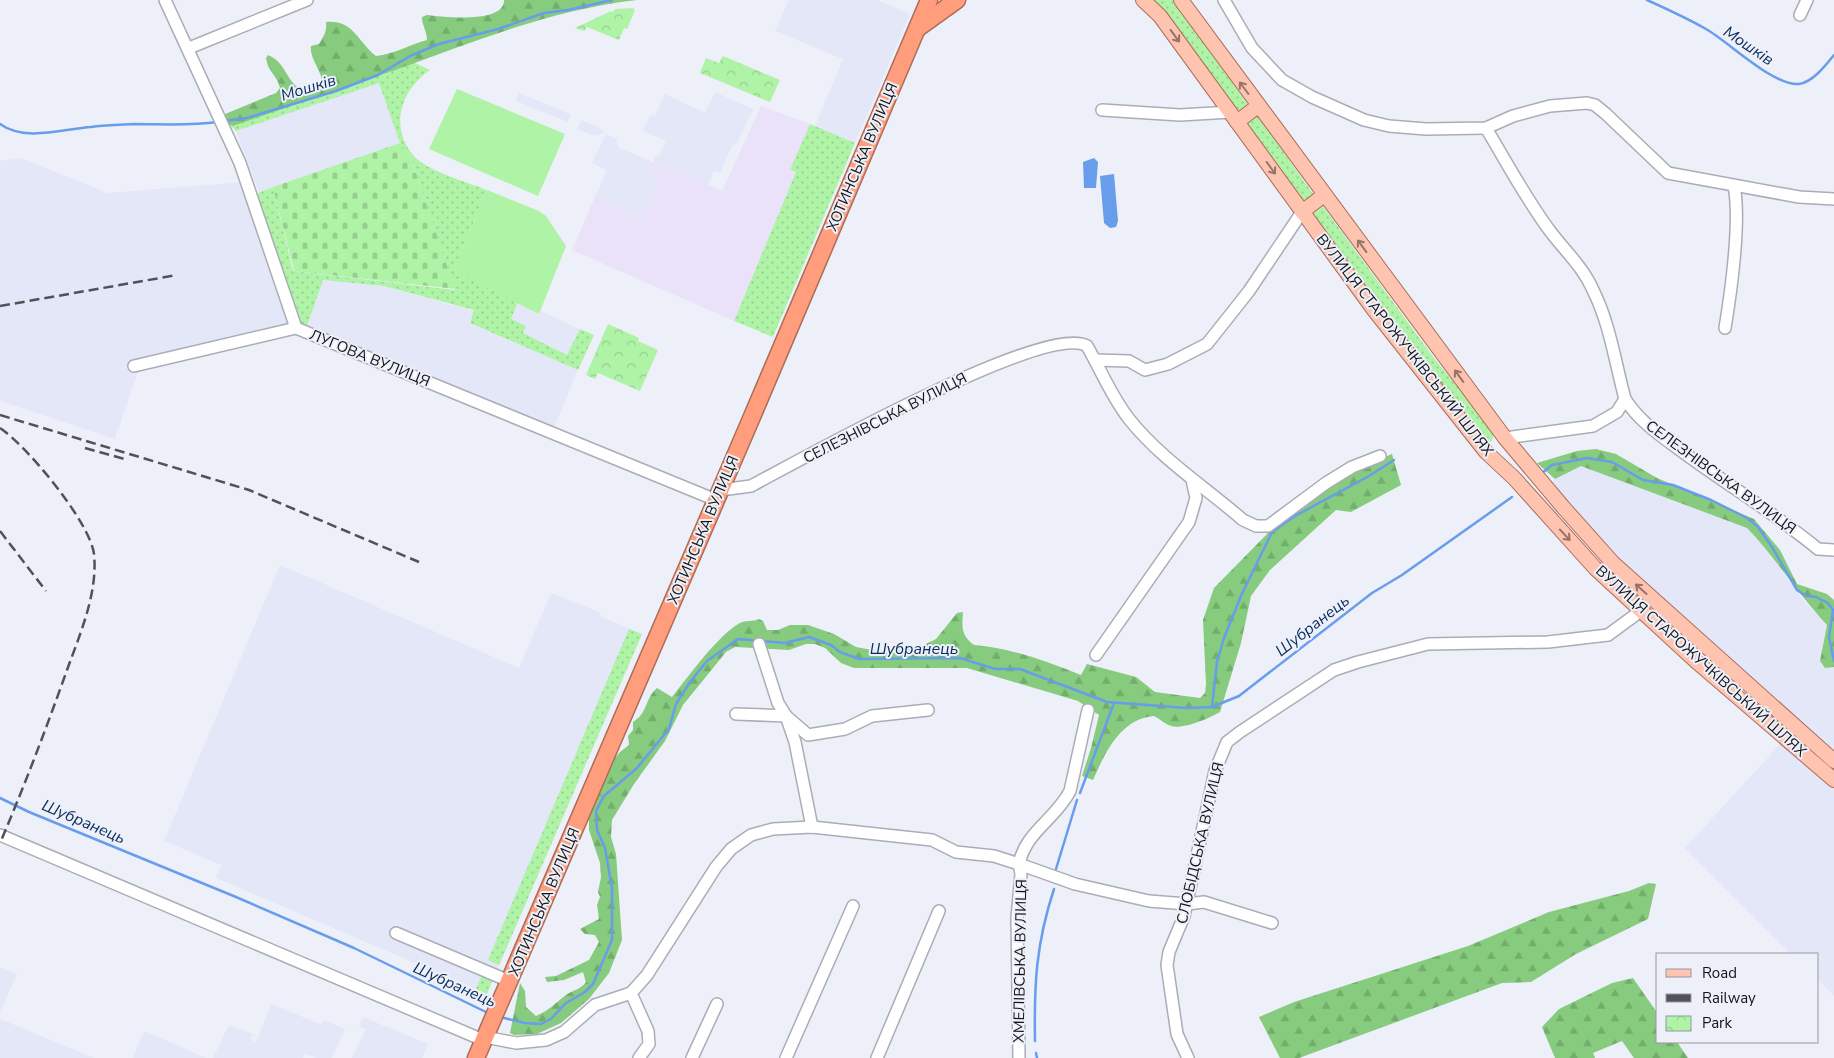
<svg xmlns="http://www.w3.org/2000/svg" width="1834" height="1058" font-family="'Nunito Sans',sans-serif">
<defs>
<pattern id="grass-dots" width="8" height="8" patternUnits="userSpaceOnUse" patternTransform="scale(1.25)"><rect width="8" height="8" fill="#aef3a6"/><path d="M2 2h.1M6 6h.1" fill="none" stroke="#95cf8e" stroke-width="1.8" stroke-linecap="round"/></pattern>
<pattern id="forest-firs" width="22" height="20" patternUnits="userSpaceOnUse" patternTransform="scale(1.25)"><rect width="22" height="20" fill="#86cb7e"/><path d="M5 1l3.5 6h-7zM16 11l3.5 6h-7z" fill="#73ad6c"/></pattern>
<pattern id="cemetery-stones" width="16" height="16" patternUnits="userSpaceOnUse" patternTransform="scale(1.25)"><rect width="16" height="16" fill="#aef3a6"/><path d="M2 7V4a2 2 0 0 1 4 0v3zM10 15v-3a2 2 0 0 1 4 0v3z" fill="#95cf8e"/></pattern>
<pattern id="park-crowns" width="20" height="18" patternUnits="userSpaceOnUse" patternTransform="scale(1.25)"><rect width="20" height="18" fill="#aef3a6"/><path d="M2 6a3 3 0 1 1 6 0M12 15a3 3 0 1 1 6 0" fill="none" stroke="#95cf8e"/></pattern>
</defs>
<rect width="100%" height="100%" fill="#edf0f9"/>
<g fill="#e3e7f8">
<path d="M789 0H877L910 14 855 143 815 126 843 59 775 31Z"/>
<path d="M379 82 400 143 259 192 236 131Z"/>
<path d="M715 92 753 109 736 145 733 144 720 173 714 171 708 185 667 167 666 169 653 163 656 155 659 156 666 141 643 131 650 115 655 116 665 94 705 113Z"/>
<path d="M519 93 571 114 568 122 516 101Z"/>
<path d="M581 120 600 128 604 133 595 136 577 129Z"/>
<path d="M606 134 616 139 618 147 650 161 645 172 659 178 642 217 595 197 607 170 592 163Z"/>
<path d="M20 158 108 193 244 182 294 335 138 371 115 439 0 401V161Z"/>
<path d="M323 280 383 286 474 311 469 323 578 370 553 429 307 326Z"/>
<path d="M518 302 538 314 540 311 580 329 568 355 523 333 511 319Z"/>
<path d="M1581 466 1747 528 1764 545 1803 600 1827 625 1820 661 1825 668 1834 667V763L1546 492 1555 479Z"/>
<path d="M280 565 519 668 551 593 601 613 600 616 642 634 487 994 216 878 221 865 164 841Z"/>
<path d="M1784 740 1834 783V996L1818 980V954H1791L1685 848Z"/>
<path d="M0 967 17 974 0 1012Z"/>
<path d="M271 1004 317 1023 321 1024 323 1020 345 1029 332 1058H316L305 1054 303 1058H213L229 1025 253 1034 250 1039 256 1042Z"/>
<path d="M363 1017 428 1044 422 1058H352L366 1029 359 1026Z"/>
<path d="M0 1019 94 1058H0Z"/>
<path d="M144 1031 206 1058H133Z"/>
</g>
<path fill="#e9e2f8" d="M761 106 810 124 791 169 796 172 734 321 572 250 595 197 642 217 659 178 645 172 650 161 666 169 667 166 722 191Z"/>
<g fill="url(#grass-dots)">
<path d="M1148 0H1173L1249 106 1243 113H1235Z"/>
<path d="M413 62 430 70C402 89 388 126 414 156 427 171 467 182 487 190L455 267 518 302 511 319 526 326 523 333 567 355 580 329 594 335 578 370 470 323 474 310 384 286 323 280 307 326 298 322 255 194 273 187 293 271 455 290 411 158 400 143 379 83 236 131 229 124 233 125Z"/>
<path d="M1254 117H1258L1314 195 1302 204 1245 126 1247 122Z"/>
<path d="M810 124 855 143 773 337 734 321 796 172 790 170Z"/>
<path d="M1322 205 1434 358 1494 432 1492 441 1487 443 1482 441 1309 214Z"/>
<path d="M629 629 642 634 499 965 488 960Z"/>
<path d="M482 975 493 979 487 994 476 989Z"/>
</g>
<g fill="url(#forest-firs)">
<path d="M504 0H637C555 9 475 41 398 69 343 88 288 107 233 126L229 124 225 114 276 93 280 88C277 75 268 72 266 58L268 55C292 64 286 101 322 86 324 72 309 60 311 46L319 44C324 36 327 31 326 22 353 19 358 42 376 56 394 54 409 45 427 40 427 31 422 26 422 17L427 15C443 17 505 24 504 0Z"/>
<path d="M1596 449 1616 454 1657 478 1754 519 1780 550 1797 584 1827 594 1834 600V667L1825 668 1820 661 1827 625C1798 594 1776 558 1747 528L1581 466 1555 479 1537 463 1577 451Z"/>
<path d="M1392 454 1401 485 1351 512 1336 510 1270 570 1251 596 1241 643 1220 712C1210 718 1182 730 1171 726 1165 724 1160 719 1154 716 1120 719 1105 753 1093 780L1082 776 1091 748 1099 715 1078 701 967 668H854L841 663 825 648 815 644H806L789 650 735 647 726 652 683 705 665 741 634 784 612 820 611 837 616 854 622 940 609 973 589 999 561 1023 537 1034 514 1035 510 1033 520 983 525 991 526 1007 536 1016C550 1010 554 1004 566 995 573 990 580 990 586 982L583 972 564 980 547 982 545 977 556 976 589 960 599 942 595 935 585 934 580 929 599 919 597 905 600 897 598 892 601 877 600 863 589 830V812L604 771 620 752 629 745 628 736 633 730V722C648 713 645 698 657 688L672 697C688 677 718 635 740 623 746 620 752 622 759 619L763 621 767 630H778L790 625H808L834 634 856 647 877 651 905 649 920 647 936 639 957 613 963 612C962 628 961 635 974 645 1012 648 1045 661 1081 675L1087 664 1136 677 1155 692 1200 698 1205 693 1206 684 1203 620 1214 588 1269 532 1311 497 1350 472Z"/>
<path d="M1649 883 1656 884 1648 919 1576 954 1531 982 1502 983 1299 1058H1280L1259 1017 1294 1002 1468 946 1549 912 1629 891Z"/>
<path d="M1633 978 1658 1014V1042H1677L1688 1058H1634L1622 1041 1593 1053 1595 1058H1555L1542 1027 1559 1009 1612 983Z"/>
</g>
<path fill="url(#cemetery-stones)" d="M400 143 411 158 455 289 294 271 273 187Z"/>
<g fill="url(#park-crowns)">
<path d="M633 8 635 10 627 29 624 28 619 40 587 27 584 31 575 28 611 11 613 12 615 9Z"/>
<path d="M723 56 780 80 770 102 700 73 706 58 719 63Z"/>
<path d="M608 324 639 338 638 341 658 350 640 391 598 373 595 379 586 375Z"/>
</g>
<g fill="#aef3a6">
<path d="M457 89 565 134 538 196 429 149Z"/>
<path d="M487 190 539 211 546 216 566 246 539 314 457 273 455 267Z"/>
</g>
<g fill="#689deb">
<path d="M1094 158 1098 162 1096 188H1084L1083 162Z"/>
<path d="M1114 174 1118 221 1116 227 1110 228 1104 223 1100 176Z"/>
</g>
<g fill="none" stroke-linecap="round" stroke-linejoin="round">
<g stroke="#689deb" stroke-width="2.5">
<path d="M1647 0C1667 9 1687 18 1706 29 1729 42 1773 86 1799 84 1813 82 1826 65 1834 55"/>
<path d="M224 121 247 118 336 91 378 75 410 56 439 44 498 29 544 13 568 10 612 0"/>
<path d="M0 124C25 142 63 129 91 127 105 125 119 125 133 124 163 124 189 126 218 122"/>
<path d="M1542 473 1552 465 1587 458 1612 462 1643 480 1673 485 1711 500 1747 518 1758 527 1772 547 1797 590 1806 596 1816 597 1828 603 1833 610 1829 637 1834 661"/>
<path d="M1212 707 1217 662 1224 638 1241 596 1272 532 1295 516 1369 476 1394 460"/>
<path d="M1080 793 1114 703"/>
<path d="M0 798 29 812 236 897 354 948 488 1013"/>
<path d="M1056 869 1077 800"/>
<path d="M500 1017 525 1023 541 1024 551 1019 566 1003 585 992 593 984 612 940V888L605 848 597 830 596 811 604 796 637 768 669 729 676 704 690 682 707 661 738 639 785 643 809 637 831 645 840 652 859 659 960 658 995 669H1020L1107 702 1187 708 1212 707 1239 696 1372 593 1402 575 1512 497"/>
<path d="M1035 1041C1034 984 1036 944 1054 889"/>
<path d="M1036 1053 1037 1058"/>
</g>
<defs>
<g id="minor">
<path d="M165 0 240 163 296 328 716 500"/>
<path d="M1224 0 1252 48 1282 80 1312 97 1364 120 1389 126 1426 129 1486 128 1513 116 1550 106 1587 103 1595 105 1606 114 1668 173 1799 197 1834 199"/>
<path d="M1800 15 1807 0"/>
<path d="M189 48 307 0"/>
<path d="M1102 110 1180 115 1231 112"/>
<path d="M1486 128C1507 163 1526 199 1550 231 1565 251 1583 267 1593 290 1610 324 1615 362 1625 399"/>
<path d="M1725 328C1731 292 1741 220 1734 186"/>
<path d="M1095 360 1129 361 1145 370 1168 364 1207 344 1249 291 1302 212"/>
<path d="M134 366 296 328"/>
<path d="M1505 438 1593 426 1617 412 1625 399C1640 423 1664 438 1687 455 1731 487 1777 515 1818 549L1834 550"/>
<path d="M721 490 751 486C800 460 1046 322 1087 346 1101 370 1111 396 1129 419 1161 459 1205 487 1243 520L1256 526H1268L1326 483 1352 467 1380 456"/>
<path d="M759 644 778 703 786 716 795 742 812 827"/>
<path d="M1096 655 1189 522 1196 498 1192 480"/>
<path d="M736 714 786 716 808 735 845 729 872 716 928 710"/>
<path d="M0 835 483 1040"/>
<path d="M1019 864 1075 884 1149 901 1187 904 1204 902 1272 923"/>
<path d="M1019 864 1021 874 1017 918 1019 1058"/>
<path d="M396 933 509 981"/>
<path d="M485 1037 516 1043 546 1040 564 1032 595 1005 631 993"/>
<path d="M639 1058 649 1044 648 1031 631 993 647 975 716 867 731 849 751 835 773 829 812 827 932 840 956 852 994 856 1019 864C1026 831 1055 820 1070 791L1088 710"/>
<path d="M692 1058 717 1004"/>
<path d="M786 1058 853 906"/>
<path d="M877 1058 939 911"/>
<path d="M1188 1058 1177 1034 1167 965 1169 952 1184 916 1215 771 1227 742 1240 732 1334 670 1358 662 1428 644 1548 642 1608 635 1642 610"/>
</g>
<g id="major">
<path d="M1143 0 1160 16 1374 310 1486 452 1514 478 1595 568 1698 663 1834 780"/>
<path d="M1181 0 1505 438 1563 507 1613 563 1834 761"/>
<path d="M1237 122 1258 106"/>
<path d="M1302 212 1324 195"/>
</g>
<g id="highway">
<path d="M918 28 957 0"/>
<path d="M476 1058 751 419 929 0"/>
</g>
</defs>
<use href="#minor" stroke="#abadb6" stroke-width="14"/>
<use href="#major" stroke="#ac6d59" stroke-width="16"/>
<use href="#highway" stroke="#ac6d59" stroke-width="19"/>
<use href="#minor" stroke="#fff" stroke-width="11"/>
<use href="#major" stroke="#ffc4b0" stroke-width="14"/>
<use href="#highway" stroke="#ff9d7c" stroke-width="16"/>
<g stroke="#505257" stroke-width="2.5" stroke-dasharray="10 5" stroke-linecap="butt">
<path d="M0 306 177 275"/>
<path d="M0 415 249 490 419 562"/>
<path d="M0 428C27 446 90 522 94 554 98 593 80 634 67 670 46 729 24 787 0 843"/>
<path d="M85 448 128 460"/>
<path d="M0 531 46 591"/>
</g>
</g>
<defs><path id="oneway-shaft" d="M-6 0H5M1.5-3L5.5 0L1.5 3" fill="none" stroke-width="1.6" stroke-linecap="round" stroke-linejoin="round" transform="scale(1.25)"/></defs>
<g stroke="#95756b">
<use href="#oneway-shaft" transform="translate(1175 36) rotate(54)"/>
<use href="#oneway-shaft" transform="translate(1244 88) rotate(-127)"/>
<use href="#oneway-shaft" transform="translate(1271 168) rotate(54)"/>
<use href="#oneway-shaft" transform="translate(1362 246) rotate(-126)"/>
<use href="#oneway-shaft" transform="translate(1459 376) rotate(-126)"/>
<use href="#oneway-shaft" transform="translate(1565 535) rotate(47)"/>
<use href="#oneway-shaft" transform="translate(1641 589) rotate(-138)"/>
</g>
<g text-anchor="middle" stroke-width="4" stroke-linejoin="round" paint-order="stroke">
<g font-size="15" fill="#131417" stroke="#edf0f9">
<text transform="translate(862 157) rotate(-67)" y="5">ХОТИНСЬКА ВУЛИЦЯ</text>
<text transform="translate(1405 345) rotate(52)" y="5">ВУЛИЦЯ СТАРОЖУЧКІВСЬКИЙ ШЛЯХ</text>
<text transform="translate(370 358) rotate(22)" y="5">ЛУГОВА ВУЛИЦЯ</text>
<text transform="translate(885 418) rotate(-27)" y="5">СЕЛЕЗНІВСЬКА ВУЛИЦЯ</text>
<text transform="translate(1721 477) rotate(36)" y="5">СЕЛЕЗНІВСЬКА ВУЛИЦЯ</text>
<text transform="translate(703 530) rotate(-67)" y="5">ХОТИНСЬКА ВУЛИЦЯ</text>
<text transform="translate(1701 661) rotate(42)" y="5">ВУЛИЦЯ СТАРОЖУЧКІВСЬКИЙ ШЛЯХ</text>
<text transform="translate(1200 843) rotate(-77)" y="5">СЛОБІДСЬКА ВУЛИЦЯ</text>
<text transform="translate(544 902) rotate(-67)" y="5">ХОТИНСЬКА ВУЛИЦЯ</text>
<text transform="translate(1020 961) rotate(-89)" y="5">ХМЕЛІВСЬКА ВУЛИЦЯ</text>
</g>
<g font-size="16" font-style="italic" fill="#082b5b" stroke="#edf0f9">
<text transform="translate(1749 45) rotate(34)" y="6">Мошків</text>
<text transform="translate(308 87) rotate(-17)" y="6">Мошків</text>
<text transform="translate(1312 625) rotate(-38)" y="6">Шубранець</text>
<text x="914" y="654">Шубранець</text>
<text transform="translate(84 821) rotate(23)" y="6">Шубранець</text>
<text transform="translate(455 984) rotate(24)" y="6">Шубранець</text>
</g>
</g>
<rect x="1656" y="953" width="162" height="90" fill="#edf0f9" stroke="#96989f"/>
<rect x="1666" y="969" width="25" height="8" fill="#ffc4b0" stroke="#96989f"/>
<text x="1702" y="978" font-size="15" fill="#131417">Road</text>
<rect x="1666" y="994" width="25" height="8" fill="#505257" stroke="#96989f"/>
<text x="1702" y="1003" font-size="15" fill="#131417">Railway</text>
<rect x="1666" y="1016" width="25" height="15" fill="url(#park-crowns)" stroke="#96989f"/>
<text x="1702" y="1028" font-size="15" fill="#131417">Park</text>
</svg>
